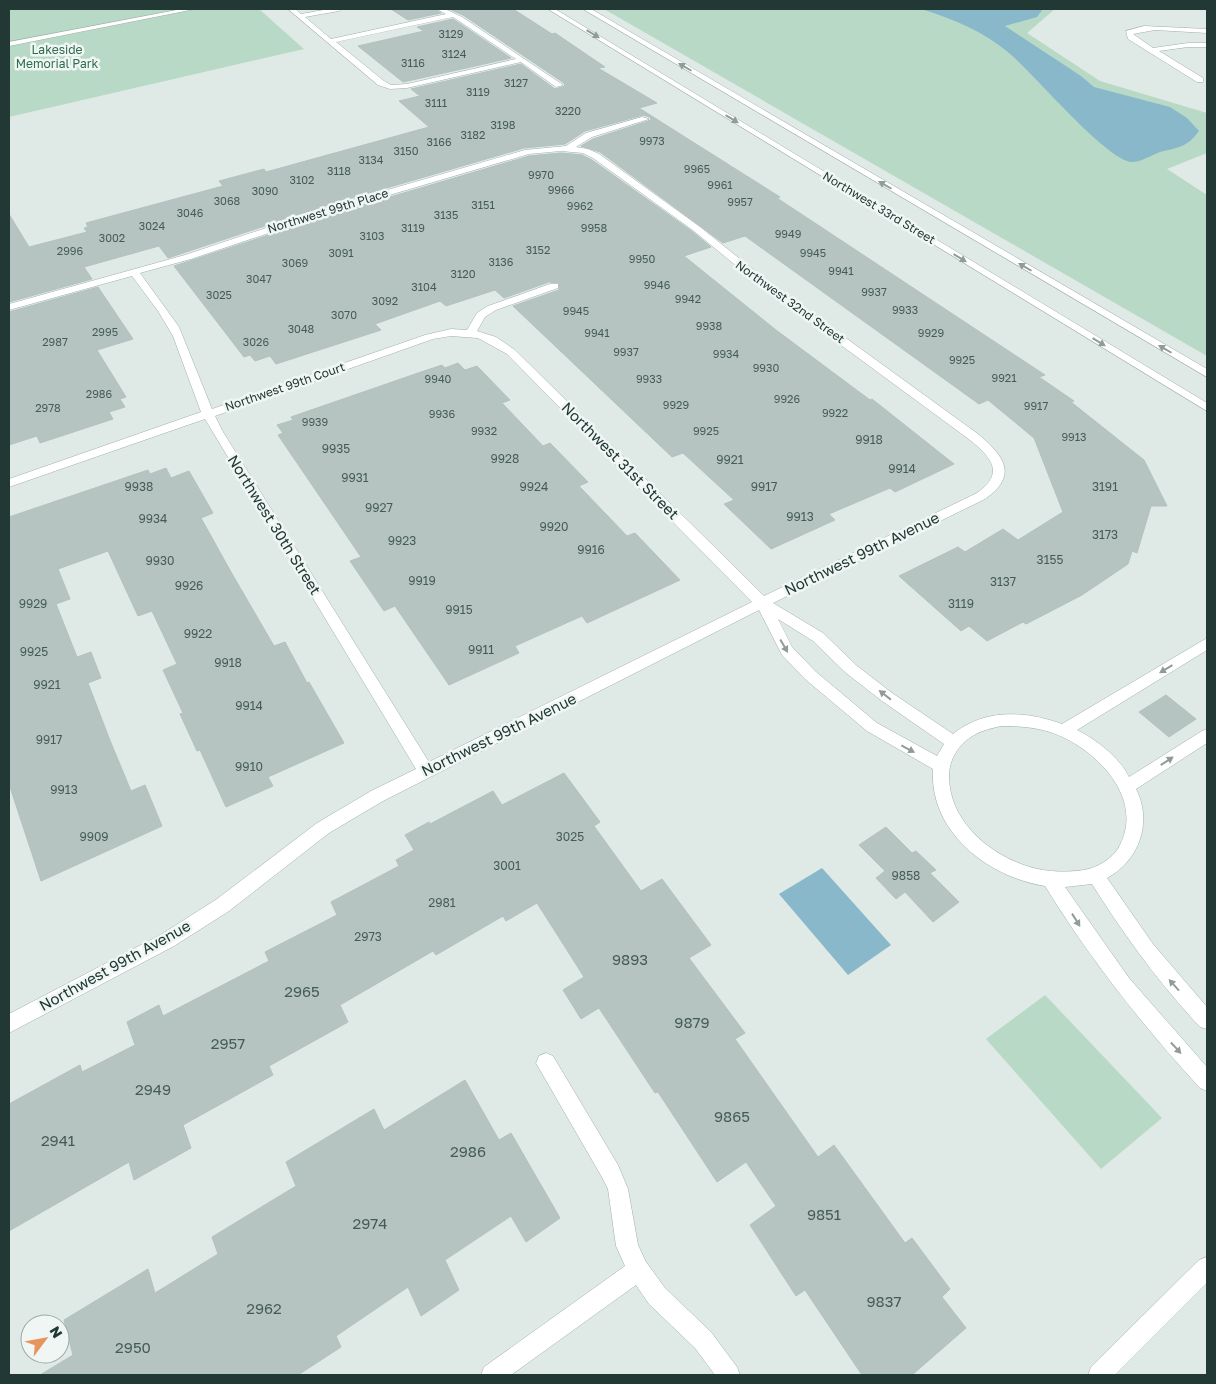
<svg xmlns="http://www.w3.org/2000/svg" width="1216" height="1384" font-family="'Golos Text',sans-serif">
<rect width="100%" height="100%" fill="#dfe9e6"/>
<g fill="#b9d9c7">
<path d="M9 9H259L304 49 9 117Z"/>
<path d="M604 9H1055L1027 33 1100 81 1207 113V153L1167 169 1207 195V356Z"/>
<path d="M1045 995 1162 1118 1101 1169 986 1039Z"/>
</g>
<g fill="#8ab8cb">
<path d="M921 9H1043L1037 17 1005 26 1081 76 1094 87 1170 107 1187 118 1199 131C1188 147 1177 148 1160 152 1152 155 1139 163 1131 162 1105 159 1033 73 1009 53 983 31 953 19 921 9Z"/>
<path d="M822 868 891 945 848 975 779 894Z"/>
</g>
<g fill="#b5c4c0" stroke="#b2c2be">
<path d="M391 9H435L441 13 408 20Z"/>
<path d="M449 9H513L552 34 555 33 605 67 598 68 657 103 639 108 780 197 777 198 1045 375 1039 377 1074 401 1071 402 1144 460 1167 506H1151L1137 553 1132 551 1128 564 1082 595 1026 624 1023 622 987 641 969 626 961 631 899 576 958 547 965 552 1003 529 1018 540 1063 512 1034 438 988 400 979 404 745 236 723 243 600 152 581 146 593 139 651 120 650 117 643 115 585 131 565 144 524 148 328 205 168 258 159 246 84 267 92 279 9 302V214L29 247 87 232 84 228 88 227 86 223 223 186 219 181 264 169 266 172 429 127 399 101 420 96 411 89 521 64 555 89 565 86 564 83 463 15Z"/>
<path d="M453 19 511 58 403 82 358 46 424 31 417 27Z"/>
<path d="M561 153 582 155 592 160 693 232 711 247 684 256 776 330 870 400 872 399 954 464 895 492 890 488 829 514 835 520 771 549 724 504 734 500 683 453 672 457 513 306 559 290V283L549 282 504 298 495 290 446 306 440 301 375 324 381 330 276 364 270 356 255 361 250 355 244 357 174 266 336 213 529 156Z"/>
<path d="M98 287 133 339 97 350 126 397 120 399 125 407 109 412 113 419 40 443 37 436 9 445V312Z"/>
<path d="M458 363 465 370 477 366 510 400 502 403 543 446 550 443 588 482 579 486 627 536 635 533 680 580 587 623 582 616 515 646 519 653 449 685 395 606 384 611 350 561 361 557 278 435 283 433 277 425 293 420 291 417 421 372 442 365 445 368Z"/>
<path d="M166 468 171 478 189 471 213 513 201 518 231 572 274 646 285 642 307 683 309 682 344 743 268 777 273 786 226 807 200 750 197 751 180 714 183 713 163 670 177 664 152 611 138 616 108 551 58 569 70 599 56 604 77 657 91 652 101 678 88 683 109 738 131 791 145 785 162 826 41 881 9 784V517L148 470 150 474Z"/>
<path d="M1166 695 1196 719 1169 737 1139 712Z"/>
<path d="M564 773 600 822 594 826 641 891 662 879 711 945 689 958 745 1033 735 1039 818 1157 834 1145 905 1243 912 1238 950 1289 942 1297 966 1328 912 1375H862L805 1290 796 1296 750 1225 776 1206 746 1162 717 1182 658 1092 655 1093 599 1008 581 1019 563 990 584 977 537 903 506 921 503 916 436 955 433 951 340 1005 348 1022 269 1066 273 1075 183 1125 191 1148 134 1180 129 1162 9 1231V1104L80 1065 82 1072 135 1045 127 1022 159 1005 163 1016 269 961 265 952 337 915 331 902 399 866 396 860 414 850 405 835 429 822 430 824 493 791 502 805Z"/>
<path d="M886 827 912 853 916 851 936 870 930 873 959 902 933 922 905 892 896 899 876 878 885 871 859 845Z"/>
<path d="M465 1080 499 1140 511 1133 560 1218 526 1242 511 1216 445 1260 459 1290 421 1316 408 1287 336 1336 341 1347 298 1375H40L73 1355 64 1320 148 1269 155 1293 218 1254 212 1237 296 1186 286 1162 374 1109 384 1130Z"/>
</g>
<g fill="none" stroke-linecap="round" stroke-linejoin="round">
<defs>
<g id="minor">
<path d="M182 9H195L9 46V42Z"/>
<path d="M288 9H295L301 14 329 9H342L339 11 305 17 331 39 446 14 437 9H445L462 17 563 85 556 87 521 62 407 88 390 89 378 85ZM453 17 516 59 407 84 391 85 384 81 336 42Z"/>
<path d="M548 9H555L1207 403V411Z"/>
<path d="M583 9H591L1207 369V377Z"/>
<path d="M1144 26 1207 29V33L1155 30 1133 34 1153 48 1188 43H1207V47H1188L1159 51 1203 78V82H1197L1128 39 1126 31Z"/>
<path d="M642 117 649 119 592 137 576 147 588 149 599 154 700 227 770 283 978 434C1004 456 1019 475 985 499L773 603 823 633 856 665 892 693 953 734C985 708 1026 711 1062 724L1207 638V650L1077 730C1097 740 1119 757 1129 777L1202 731 1207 729V743L1136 789C1153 822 1139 861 1107 878L1153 944 1207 1007V1029L1200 1027C1159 983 1124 935 1092 884L1065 887 1129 978 1207 1067V1091L1200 1088C1142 1025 1090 959 1045 886 988 877 929 832 933 769L867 731 805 679 782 655 759 610 383 801 329 833 229 911 174 946 9 1033V1014L162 934 217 899 317 823 371 791 416 769 205 419 9 487V479L201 412 173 336 158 311 132 276 9 310V304L185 255 329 207 525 150 566 146 586 133ZM561 151 583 153 593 158 694 231 762 287 970 440C992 458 1005 473 977 493L764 596 515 350 496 337 477 331 485 317 496 310 558 288V284H550L488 306 477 313 467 330 451 329 425 335 212 409 179 327 140 273 191 259 335 211 529 154ZM451 336 478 338 507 354 752 602 429 762 223 432 215 416 433 339ZM778 619 813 641 846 673 882 701 944 744 937 756 877 723 815 671 792 647ZM1001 726C1017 726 1034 727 1050 732 1093 746 1145 796 1120 845 1114 858 1097 868 1084 870 1063 873 1041 872 1021 864 984 850 949 818 949 776 949 758 960 742 976 734 983 730 993 728 1001 726Z"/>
<path d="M546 1053 553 1056 618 1165 628 1189 638 1245 646 1262 665 1288 711 1332 737 1367 740 1375H715L695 1348 649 1304 636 1285 511 1375H481L484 1367 625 1266 616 1246 608 1189 603 1179 536 1063 539 1056Z"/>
<path d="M1207 1257V1283L1115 1375H1088L1091 1367 1199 1260Z"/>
</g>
</defs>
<use href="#minor" stroke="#a2b0ad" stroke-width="1"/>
<use href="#minor" fill="#fff" fill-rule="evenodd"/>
</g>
<defs><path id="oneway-solid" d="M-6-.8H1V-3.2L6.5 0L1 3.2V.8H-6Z" transform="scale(1.25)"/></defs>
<g fill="#909c9a">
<use href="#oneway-solid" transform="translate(593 34) rotate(31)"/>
<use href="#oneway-solid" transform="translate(685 67) rotate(-150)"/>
<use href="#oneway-solid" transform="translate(732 119) rotate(31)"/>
<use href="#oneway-solid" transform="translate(885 185) rotate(-150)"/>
<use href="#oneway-solid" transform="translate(960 258) rotate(31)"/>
<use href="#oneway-solid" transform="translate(1025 267) rotate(-150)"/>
<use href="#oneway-solid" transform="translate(1099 342) rotate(31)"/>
<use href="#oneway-solid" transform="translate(1165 349) rotate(-150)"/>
<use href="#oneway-solid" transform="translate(784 646) rotate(60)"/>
<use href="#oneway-solid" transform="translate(1166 669) rotate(149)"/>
<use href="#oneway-solid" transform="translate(885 695) rotate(-142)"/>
<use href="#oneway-solid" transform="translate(908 749) rotate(28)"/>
<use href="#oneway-solid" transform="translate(1167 761) rotate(-33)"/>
<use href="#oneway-solid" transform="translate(1076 920) rotate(58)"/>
<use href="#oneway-solid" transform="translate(1174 985) rotate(-132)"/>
<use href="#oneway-solid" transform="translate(1176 1048) rotate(47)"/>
</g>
<g text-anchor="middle" stroke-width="5" stroke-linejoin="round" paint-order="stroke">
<g font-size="11" fill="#465b58">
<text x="451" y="38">3129</text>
<text x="454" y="58">3124</text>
<text x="413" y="67">3116</text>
<text x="516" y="87">3127</text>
<text x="478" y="96">3119</text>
<text x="436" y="107">3111</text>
<text x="568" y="115">3220</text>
<text x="503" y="129">3198</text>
<text x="473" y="139">3182</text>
<text x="652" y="145">9973</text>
<text x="439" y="146">3166</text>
<text x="406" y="155">3150</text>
<text x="371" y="164">3134</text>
<text x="697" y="173">9965</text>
<text x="339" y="175">3118</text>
<text x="541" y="179">9970</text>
<text x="302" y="184">3102</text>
<text x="720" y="189">9961</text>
<text x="561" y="194">9966</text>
<text x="265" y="195">3090</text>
<text x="227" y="205">3068</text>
<text x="740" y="206">9957</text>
<text x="483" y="209">3151</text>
<text x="580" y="210">9962</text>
<text x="190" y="217">3046</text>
<text x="446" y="219">3135</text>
<text x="152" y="230">3024</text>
<text x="413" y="232">3119</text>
<text x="594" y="232">9958</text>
<text x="788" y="238">9949</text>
<text x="372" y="240">3103</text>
<text x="112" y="242">3002</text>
<text x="538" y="254">3152</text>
<text x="70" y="255">2996</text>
<text x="341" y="257">3091</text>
<text x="813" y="257">9945</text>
<text x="642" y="263">9950</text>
<text x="501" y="266">3136</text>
<text x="295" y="267">3069</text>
<text x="841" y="275">9941</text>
<text x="463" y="278">3120</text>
<text x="259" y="283">3047</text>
<text x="657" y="289">9946</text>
<text x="424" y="291">3104</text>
<text x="874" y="296">9937</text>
<text x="219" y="299">3025</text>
<text x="688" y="303">9942</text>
<text x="385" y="305">3092</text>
<text x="905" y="314">9933</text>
<text x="576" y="315">9945</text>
<text x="344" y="319">3070</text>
<text x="709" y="330">9938</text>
<text x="301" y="333">3048</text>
<text x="105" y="336">2995</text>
<text x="597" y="337">9941</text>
<text x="931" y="337">9929</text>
<text x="55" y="346">2987</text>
<text x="256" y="346">3026</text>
<text x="626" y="356">9937</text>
<text x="726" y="358">9934</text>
<text x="962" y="364">9925</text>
<text x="766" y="372">9930</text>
<text x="1004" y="382">9921</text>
<text x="438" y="383">9940</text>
<text x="649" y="383">9933</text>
<text x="99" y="398">2986</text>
<text x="787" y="403">9926</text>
<text x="676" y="409">9929</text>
<text x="1036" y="410">9917</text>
<text x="48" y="412">2978</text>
<text x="835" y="417">9922</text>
<text x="442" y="418">9936</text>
<text x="315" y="426">9939</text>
<text x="484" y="435">9932</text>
<text x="706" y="435">9925</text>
<text x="1074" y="441">9913</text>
</g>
<g font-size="12" fill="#2f6c4f" stroke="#eff6f4">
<text x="57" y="54">Lakeside<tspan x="57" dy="14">Memorial Park</tspan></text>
</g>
<g font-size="12" fill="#213835" stroke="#eff6f4">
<text transform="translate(879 208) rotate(31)" y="4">Northwest 33rd Street</text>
<text transform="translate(328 211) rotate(-17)" y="4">Northwest 99th Place</text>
<text transform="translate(790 302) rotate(36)" y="4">Northwest 32nd Street</text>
<text transform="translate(285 387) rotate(-19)" y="4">Northwest 99th Court</text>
</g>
<g font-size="12" fill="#465b58">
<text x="869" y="444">9918</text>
<text x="336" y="453">9935</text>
<text x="505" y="463">9928</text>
<text x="730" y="464">9921</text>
<text x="902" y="473">9914</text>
<text x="355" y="482">9931</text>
<text x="139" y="491">9938</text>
<text x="534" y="491">9924</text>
<text x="764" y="491">9917</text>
<text x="1105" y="491">3191</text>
<text x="379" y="512">9927</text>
<text x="800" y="521">9913</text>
<text x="153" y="523">9934</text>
<text x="554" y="531">9920</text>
<text x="1105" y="539">3173</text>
<text x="402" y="545">9923</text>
<text x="591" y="554">9916</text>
<text x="1050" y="564">3155</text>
<text x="160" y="565">9930</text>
<text x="422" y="585">9919</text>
<text x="1003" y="586">3137</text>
<text x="189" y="590">9926</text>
<text x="33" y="608">9929</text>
<text x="961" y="608">3119</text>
<text x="459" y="614">9915</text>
<text x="198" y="638">9922</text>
<text x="481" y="654">9911</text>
<text x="34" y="656">9925</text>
<text x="228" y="667">9918</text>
<text x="47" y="689">9921</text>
<text x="249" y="710">9914</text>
<text x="49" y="744">9917</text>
<text x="249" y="771">9910</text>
<text x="64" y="794">9913</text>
<text x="94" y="841">9909</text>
<text x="570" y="841">3025</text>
<text x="507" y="870">3001</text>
<text x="906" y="880">9858</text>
<text x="442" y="907">2981</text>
<text x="368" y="941">2973</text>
</g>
<g font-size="15" fill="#213835" stroke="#eff6f4">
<text transform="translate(620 461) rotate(45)" y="5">Northwest 31st Street</text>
<text transform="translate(274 525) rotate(58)" y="5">Northwest 30th Street</text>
<text transform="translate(862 554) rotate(-26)" y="5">Northwest 99th Avenue</text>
<text transform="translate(499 735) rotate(-26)" y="5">Northwest 99th Avenue</text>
<text transform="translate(115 966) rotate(-29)" y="5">Northwest 99th Avenue</text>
</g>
<g font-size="15" fill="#465b58">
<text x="630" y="965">9893</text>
<text x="302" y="997">2965</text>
<text x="692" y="1028">9879</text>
<text x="228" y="1049">2957</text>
<text x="153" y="1095">2949</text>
<text x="732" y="1122">9865</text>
<text x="58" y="1146">2941</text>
<text x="468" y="1157">2986</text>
<text x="824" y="1220">9851</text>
<text x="370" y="1229">2974</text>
<text x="884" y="1307">9837</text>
<text x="264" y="1314">2962</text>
<text x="133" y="1353">2950</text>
</g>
</g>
<rect width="1216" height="1384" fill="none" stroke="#213835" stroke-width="20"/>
<g transform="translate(45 1339) rotate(58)"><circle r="24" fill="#eff6f4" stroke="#9daaa8"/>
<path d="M0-4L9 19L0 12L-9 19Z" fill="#e8945e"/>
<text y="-8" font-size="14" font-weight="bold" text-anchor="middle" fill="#213835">N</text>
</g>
</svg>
